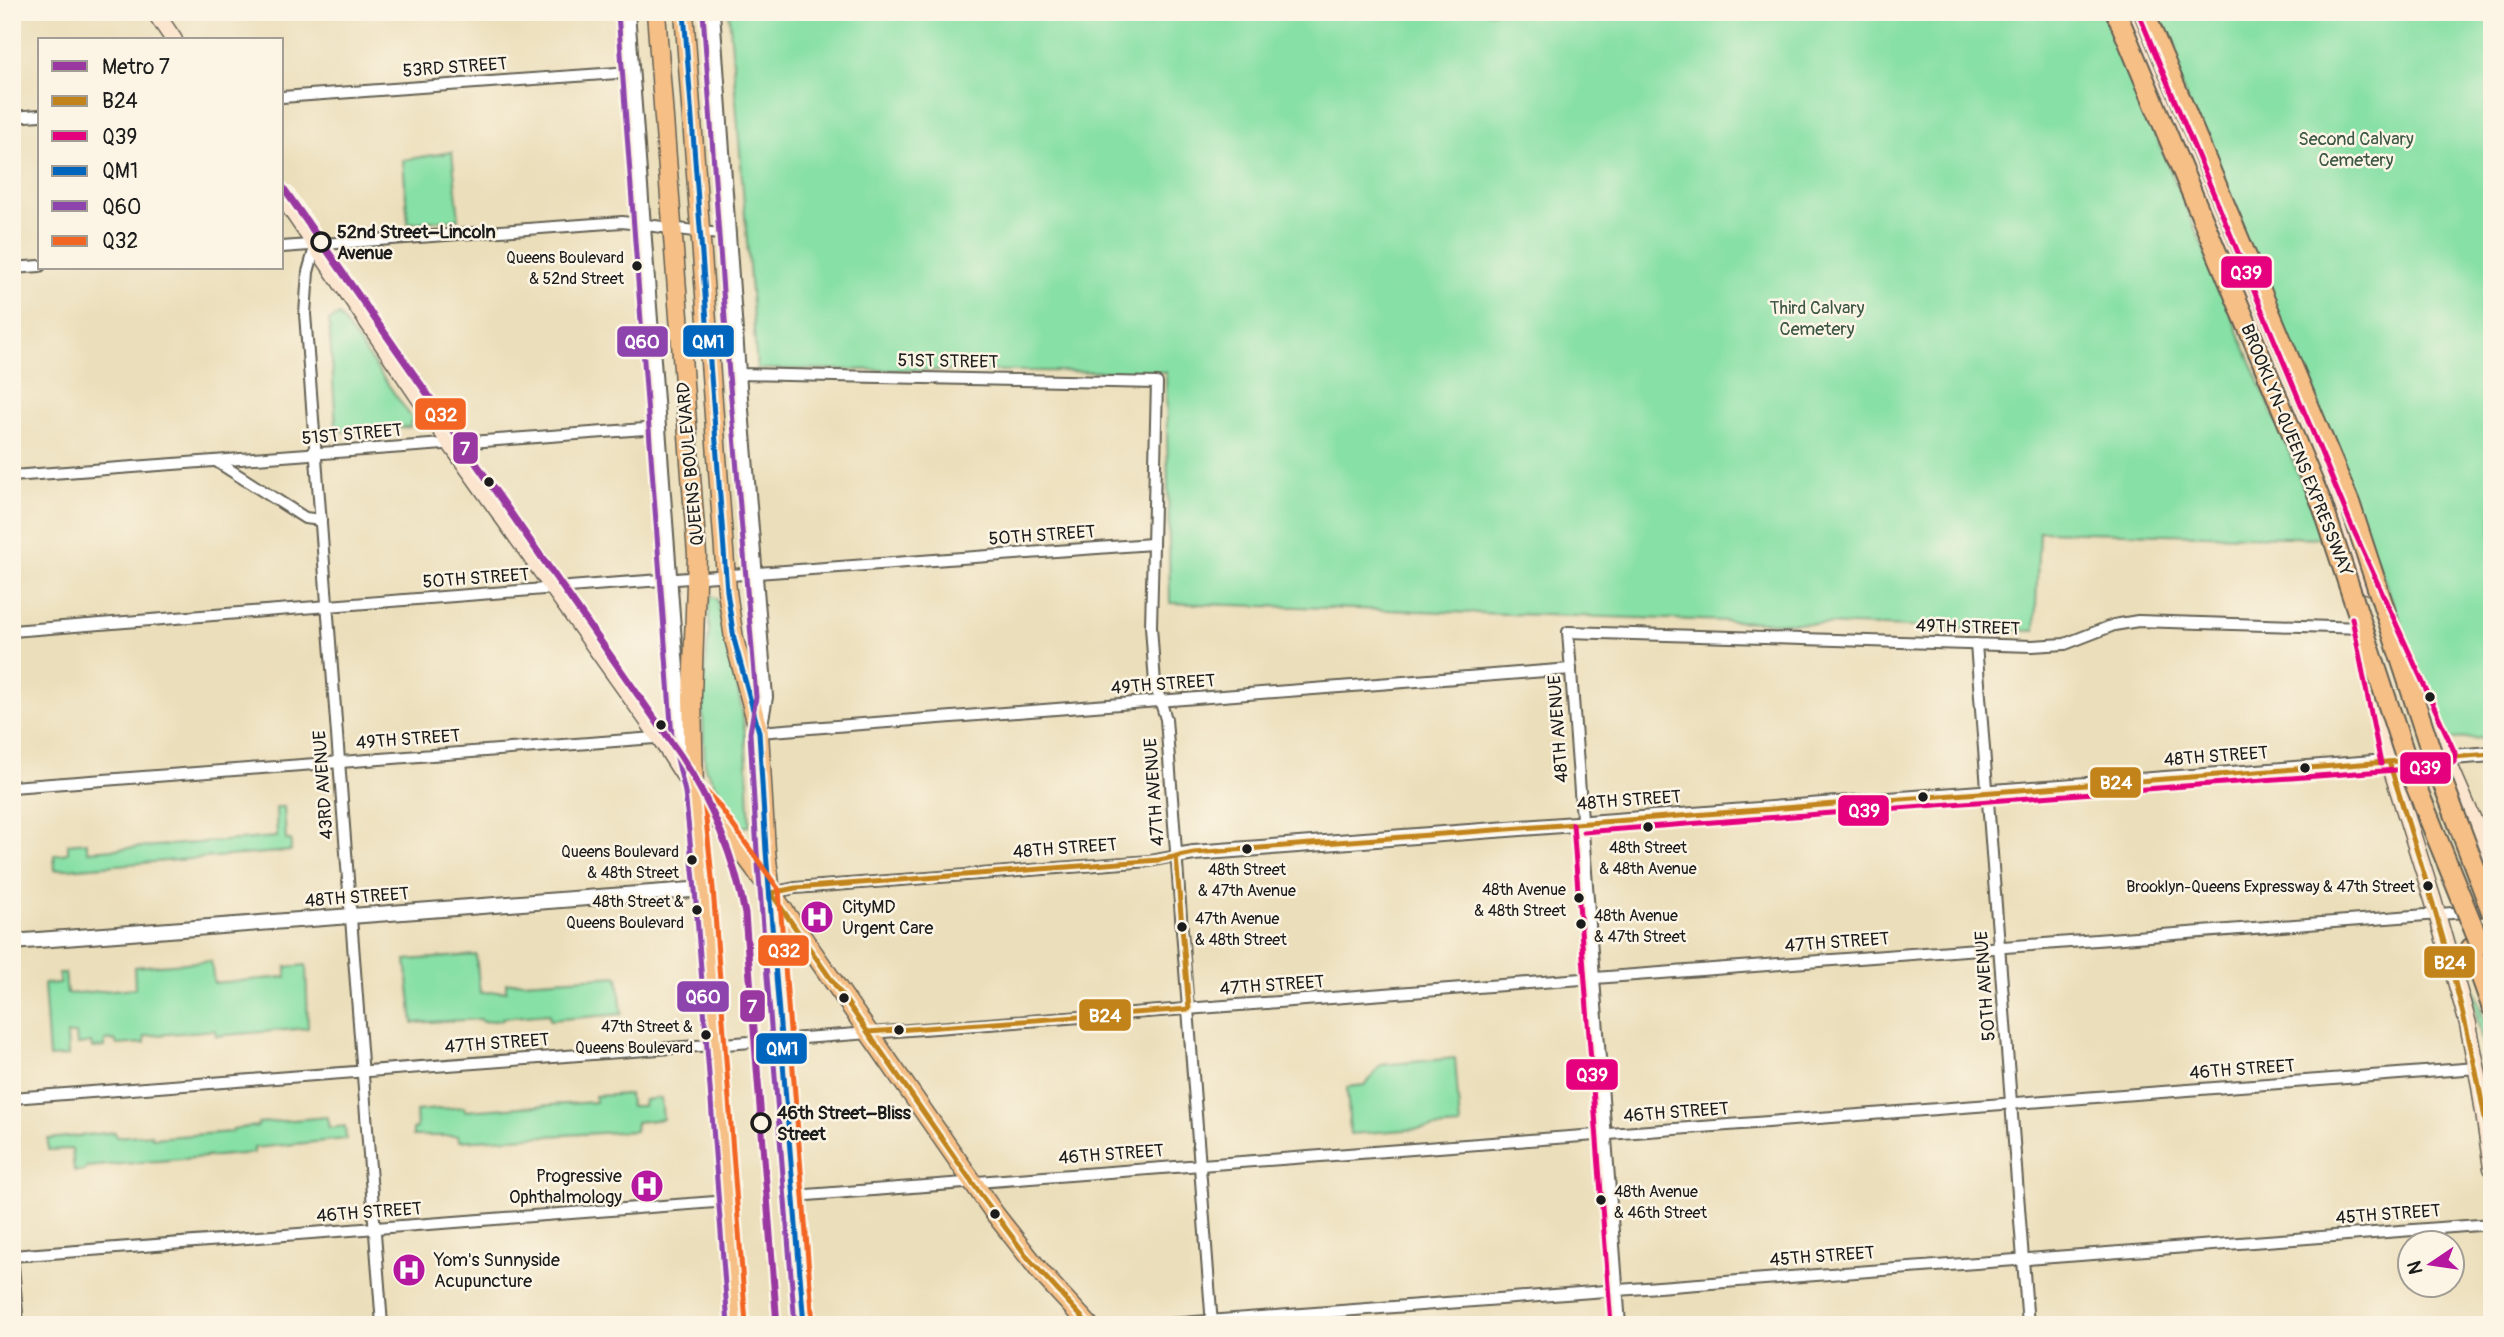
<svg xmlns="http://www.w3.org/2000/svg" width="2504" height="1337" font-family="Pangolin,sans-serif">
<rect width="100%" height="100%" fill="#fcf5e5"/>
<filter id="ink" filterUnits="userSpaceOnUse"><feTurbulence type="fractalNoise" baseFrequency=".0143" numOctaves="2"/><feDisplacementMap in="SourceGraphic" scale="14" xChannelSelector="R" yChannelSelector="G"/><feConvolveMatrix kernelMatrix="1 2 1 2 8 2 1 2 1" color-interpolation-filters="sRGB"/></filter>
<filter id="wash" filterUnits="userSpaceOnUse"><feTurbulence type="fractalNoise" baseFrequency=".00686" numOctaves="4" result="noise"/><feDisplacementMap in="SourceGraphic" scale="28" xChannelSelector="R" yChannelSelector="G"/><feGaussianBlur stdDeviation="1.57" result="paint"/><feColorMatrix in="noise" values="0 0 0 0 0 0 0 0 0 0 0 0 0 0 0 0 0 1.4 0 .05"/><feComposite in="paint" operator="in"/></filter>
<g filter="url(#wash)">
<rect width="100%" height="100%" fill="#ebdeba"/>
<g fill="#87e0a5" stroke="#527e60" stroke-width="2">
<path d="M729 12H2104L2325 538 2039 531 2035 631 1170 603 1166 372 757 369Z"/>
<path d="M2151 12H2492V738L2447 739 2380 569Z"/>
<path d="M452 152 459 219 408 223 403 160Z"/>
<path d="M339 315 413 420 410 423V427L343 432 336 425 329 321Z"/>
<path d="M712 596 717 599C722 632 732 663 739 695 748 737 747 783 750 826L743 827 705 768 702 696 709 632V601Z"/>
<path d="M276 807H284L286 840H291V851L55 870 54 855 68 853V844L86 842 88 851 277 837Z"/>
<path d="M2456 933 2490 1038 2492 1088 2473 999 2454 937Z"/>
<path d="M476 955 480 993 506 991V983L618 976 622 1014 550 1020 549 1014 502 1018V1020L482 1022 481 1019 413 1023 406 960Z"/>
<path d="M211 961 214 983 286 977V967L306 965 308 1028 216 1036 215 1030 145 1036V1043L117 1045 115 1040 105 1041V1047L92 1048 91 1043 77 1045 76 1034H67L68 1056 49 1057 44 984 60 983 59 973H65L67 994 135 988 134 967Z"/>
<path d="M1455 1058 1460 1126 1350 1134 1347 1087 1365 1085 1381 1065Z"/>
<path d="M629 1094 630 1106H643L644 1100 661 1098 663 1119 636 1122 635 1131 459 1141 458 1136H413V1129L417 1128 416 1111 464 1107 465 1111 595 1102V1096Z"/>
<path d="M327 1117 329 1128 345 1126 346 1139 254 1148V1153L86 1167 85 1171H74L72 1149 48 1150V1139L115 1132 116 1137 151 1134 152 1138 231 1132 233 1129 258 1126V1123Z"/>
</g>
</g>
<g filter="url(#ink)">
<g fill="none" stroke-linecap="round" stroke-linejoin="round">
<defs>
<g id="minor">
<path d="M282 97 631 72"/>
<path d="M12 117 40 115"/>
<path d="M316 244 308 272 305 314 382 1325"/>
<path d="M282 247 622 222 727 235"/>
<path d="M12 268 40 266"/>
<path d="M738 374 1157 383 1151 626 1155 684 1166 719 1212 1325"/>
<path d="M216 461 305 518 321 520"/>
<path d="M12 476 658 428"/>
<path d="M12 631 607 584 1152 544"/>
<path d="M1976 644 2028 1325"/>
<path d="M759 732 1571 669"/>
<path d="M12 787 681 736"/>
<path d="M771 893 795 888 1150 861 1176 856"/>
<path d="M12 1098 2492 910"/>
<path d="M794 1196 2477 1068"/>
<path d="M12 1253 18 1325"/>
<path d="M12 1256 728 1201"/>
<path d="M1155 1325 2492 1224"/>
<path d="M1620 1325 1568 632 2032 646 2065 644 2114 625 2138 621 2363 628"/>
</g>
<g id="tertiary">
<path d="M627 12 681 736 688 767"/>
<path d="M712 12 738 374 765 697 759 730"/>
<path d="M1176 856 1194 853 2492 754"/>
<path d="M12 942 704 889"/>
</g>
<g id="secondary">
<path d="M155 12 174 40"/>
<path d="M2128 12 2369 586"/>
<path d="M282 196 450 443 660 738 694 791"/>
<path d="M2371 676 2384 745 2433 900 2468 1024 2480 1086 2492 1168"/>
<path d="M2422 702 2492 864"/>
</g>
<g id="primary">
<path d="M656 12 697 555 692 696 694 791 704 889 737 1325"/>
<path d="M684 12 727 591 734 639 759 732 766 851 771 893 772 930 804 1325"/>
<path d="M694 791 710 808 755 869 995 1214 1042 1274 1089 1325"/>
</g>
<path id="motorway" d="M2471 948 2492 1007"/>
</defs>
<use href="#minor" stroke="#646053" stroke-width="14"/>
<use href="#tertiary" stroke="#646053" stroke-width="18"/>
<use href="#secondary" stroke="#646053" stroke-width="19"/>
<use href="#primary" stroke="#646053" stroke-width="21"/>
<use href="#motorway" stroke="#646053" stroke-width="23"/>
<use href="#minor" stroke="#fff" stroke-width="10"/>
<use href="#tertiary" stroke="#fff" stroke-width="14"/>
<use href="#secondary" stroke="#fbe5cf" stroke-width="16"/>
<use href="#primary" stroke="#f5bf86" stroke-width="18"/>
<use href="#motorway" stroke="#f5bf86" stroke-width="19"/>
<defs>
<g id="motorway-bridge">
<path d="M2116 12 2322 504 2411 774 2480 944"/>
<path d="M2144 12 2350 504 2432 754 2492 913"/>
</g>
</defs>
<use href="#motorway-bridge" stroke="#646053" stroke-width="23" stroke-linecap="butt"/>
<use href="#motorway-bridge" stroke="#f5bf86" stroke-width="19"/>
<defs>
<g id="bus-1">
<path d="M2389 762C2431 895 2474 1027 2492 1166"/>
<path d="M868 1032 1189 1009 1176 856"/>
<path d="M1089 1325 1028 1258 981 1195 771 893 795 888 1159 860 1194 853 2492 754"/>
</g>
<g id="bus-2">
<path d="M2352 618 2381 764"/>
<path d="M1573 824 1611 1325"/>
<path d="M1583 832 2448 766 2454 762 2455 753 2353 529 2138 12"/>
</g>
<path id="bus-3" d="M684 12 727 591 734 639 759 732 766 851 804 1325"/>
<g id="bus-4">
<path d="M618 13 672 737 685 792 695 890 728 1325"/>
<path d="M703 13 729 375 756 697 750 733 757 852 795 1325"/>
</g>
<g id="bus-5">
<path d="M289 191 457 438 667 733 701 786 717 803 779 890 813 1324"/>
<path d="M698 782 703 790 713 888 746 1324"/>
</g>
</defs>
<use href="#bus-1" stroke="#fcf5e5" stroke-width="10"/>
<use href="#bus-2" stroke="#fcf5e5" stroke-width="10"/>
<use href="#bus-3" stroke="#fcf5e5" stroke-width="10"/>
<use href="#bus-4" stroke="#fcf5e5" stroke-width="10"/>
<use href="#bus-5" stroke="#fcf5e5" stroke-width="10"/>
<use href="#bus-1" stroke="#c2841a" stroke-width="5"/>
<use href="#bus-2" stroke="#e5007d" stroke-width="5"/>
<use href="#bus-3" stroke="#0065bd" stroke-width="5"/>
<use href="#bus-4" stroke="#8e44ad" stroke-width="5"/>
<use href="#bus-5" stroke="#f26522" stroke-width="5"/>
<defs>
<path id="metro-1" d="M282 186 680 755C713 805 734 855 745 914L777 1325"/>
</defs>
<use href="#metro-1" stroke="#fcf5e5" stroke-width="12"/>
<use href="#metro-1" stroke="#9a38a1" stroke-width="7"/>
</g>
</g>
<defs>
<symbol id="hospital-disc" viewBox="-11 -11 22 22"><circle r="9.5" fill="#b5179e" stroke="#fcf5e5"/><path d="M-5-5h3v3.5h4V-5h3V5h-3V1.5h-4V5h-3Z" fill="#fff"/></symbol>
</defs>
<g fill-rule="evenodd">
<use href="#hospital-disc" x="798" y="898" width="38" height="38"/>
<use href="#hospital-disc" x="628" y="1167" width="38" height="38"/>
<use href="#hospital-disc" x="390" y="1251" width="38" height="38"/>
</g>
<g fill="#fcf5e5" stroke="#1c1c1c" stroke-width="3.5">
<circle cx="321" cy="242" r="9"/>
<circle cx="761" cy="1123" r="9"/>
</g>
<g fill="#1c1c1c" stroke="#fcf5e5" stroke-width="2.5">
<circle cx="637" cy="266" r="6"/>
<circle cx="489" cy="482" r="6"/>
<circle cx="2430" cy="697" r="6"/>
<circle cx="661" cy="725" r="6"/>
<circle cx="2305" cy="768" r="6"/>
<circle cx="1923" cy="797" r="6"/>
<circle cx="1648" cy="827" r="6"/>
<circle cx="1247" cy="849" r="6"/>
<circle cx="692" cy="860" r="6"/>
<circle cx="2428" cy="886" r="6"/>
<circle cx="1579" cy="898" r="6"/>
<circle cx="697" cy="910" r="6"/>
<circle cx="1581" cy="924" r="6"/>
<circle cx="1182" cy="927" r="6"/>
<circle cx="844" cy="998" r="6"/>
<circle cx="899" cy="1030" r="6"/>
<circle cx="706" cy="1035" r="6"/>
<circle cx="1601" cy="1200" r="6"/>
<circle cx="995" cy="1214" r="6"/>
</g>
<g text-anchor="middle" stroke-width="5" stroke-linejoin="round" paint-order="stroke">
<g font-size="16" fill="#1c1c1c" stroke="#fcf5e5" text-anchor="end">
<text x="624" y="263">Queens Boulevard<tspan x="624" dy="21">&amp; 52nd Street</tspan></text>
<text x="1648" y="853" text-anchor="middle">48th Street<tspan x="1648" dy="21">&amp; 48th Avenue</tspan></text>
<text x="679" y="857">Queens Boulevard<tspan x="679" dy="21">&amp; 48th Street</tspan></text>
<text x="1247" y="875" text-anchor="middle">48th Street<tspan x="1247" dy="21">&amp; 47th Avenue</tspan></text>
<text x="2415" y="892">Brooklyn-Queens Expressway &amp; 47th Street</text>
<text x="1566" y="895">48th Avenue<tspan x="1566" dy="21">&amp; 48th Street</tspan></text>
<text x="684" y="907">48th Street &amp;<tspan x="684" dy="21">Queens Boulevard</tspan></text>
<text x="1594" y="921" text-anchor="start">48th Avenue<tspan x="1594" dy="21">&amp; 47th Street</tspan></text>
<text x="1195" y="924" text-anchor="start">47th Avenue<tspan x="1195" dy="21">&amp; 48th Street</tspan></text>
<text x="693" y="1032">47th Street &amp;<tspan x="693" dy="21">Queens Boulevard</tspan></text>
<text x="1614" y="1197" text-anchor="start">48th Avenue<tspan x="1614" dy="21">&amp; 46th Street</tspan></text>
</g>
<g font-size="18" fill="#1c1c1c" stroke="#fcf5e5">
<text transform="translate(455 67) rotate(-4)" y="6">53RD STREET</text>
<text transform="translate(948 361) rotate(1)" y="6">51ST STREET</text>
<text transform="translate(352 434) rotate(-5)" y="6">51ST STREET</text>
<text transform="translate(2297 450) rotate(68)" y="6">BROOKLYN-QUEENS EXPRESSWAY</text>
<text transform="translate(690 464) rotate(-95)" y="6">QUEENS BOULEVARD</text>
<text transform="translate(1042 535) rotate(-4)" y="6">50TH STREET</text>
<text transform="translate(476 578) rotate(-4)" y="6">50TH STREET</text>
<text transform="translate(1968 627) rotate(2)" y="6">49TH STREET</text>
<text transform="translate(1163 684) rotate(-4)" y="6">49TH STREET</text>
<text transform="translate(1558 729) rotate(-94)" y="6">48TH AVENUE</text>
<text transform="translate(408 739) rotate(-4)" y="6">49TH STREET</text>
<text transform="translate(2216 756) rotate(-4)" y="6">48TH STREET</text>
<text transform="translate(323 785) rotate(-94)" y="6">43RD AVENUE</text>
<text transform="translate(1154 792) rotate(-94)" y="6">47TH AVENUE</text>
<text transform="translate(1629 800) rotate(-4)" y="6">48TH STREET</text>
<text transform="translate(1065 848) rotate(-4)" y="6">48TH STREET</text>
<text transform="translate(357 897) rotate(-4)" y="6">48TH STREET</text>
<text transform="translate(1837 942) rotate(-4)" y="6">47TH STREET</text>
<text transform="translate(1272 985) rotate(-4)" y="6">47TH STREET</text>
<text transform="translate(1985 986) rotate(-94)" y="6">50TH AVENUE</text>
<text transform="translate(497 1043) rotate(-4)" y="6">47TH STREET</text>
<text transform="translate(2242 1069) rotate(-4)" y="6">46TH STREET</text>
<text transform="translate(1676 1112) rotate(-4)" y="6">46TH STREET</text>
<text transform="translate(1111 1154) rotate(-4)" y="6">46TH STREET</text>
<text transform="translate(369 1212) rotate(-4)" y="6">46TH STREET</text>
<text transform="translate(2388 1214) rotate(-4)" y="6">45TH STREET</text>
<text transform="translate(1822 1256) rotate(-4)" y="6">45TH STREET</text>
</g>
<g font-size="18" fill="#3c5745" stroke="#fcf5e5">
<text x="2356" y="145">Second Calvary<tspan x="2356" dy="21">Cemetery</tspan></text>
<text x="1817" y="314">Third Calvary<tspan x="1817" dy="21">Cemetery</tspan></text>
</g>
<g font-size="18" font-weight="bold" fill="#1c1c1c" stroke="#fcf5e5" text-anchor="start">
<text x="337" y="238">52nd Street–Lincoln<tspan x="337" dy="21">Avenue</tspan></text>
<text x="777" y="1119">46th Street–Bliss<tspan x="777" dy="21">Street</tspan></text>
</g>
<g font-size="18" fill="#1c1c1c" stroke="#fcf5e5" text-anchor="start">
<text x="842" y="913">CityMD<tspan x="842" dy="21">Urgent Care</tspan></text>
<text x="622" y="1182" text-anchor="end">Progressive<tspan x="622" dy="21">Ophthalmology</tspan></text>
<text x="434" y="1266">Yom's Sunnyside<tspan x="434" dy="21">Acupuncture</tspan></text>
</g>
</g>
<g stroke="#fcf5e5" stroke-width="2.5">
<rect x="2220" y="255" width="53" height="34" rx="7" fill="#e5007d"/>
<rect x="682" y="324" width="53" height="34" rx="7" fill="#0065bd"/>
<rect x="616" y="325" width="53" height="33" rx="7" fill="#8e44ad"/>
<rect x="414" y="397" width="53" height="34" rx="7" fill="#f26522"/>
<rect x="452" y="431" width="27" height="34" rx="7" fill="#9a38a1"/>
<rect x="2399" y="751" width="53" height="34" rx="7" fill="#e5007d"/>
<rect x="2089" y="766" width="53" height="33" rx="7" fill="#c2841a"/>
<rect x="1837" y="794" width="53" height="33" rx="7" fill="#e5007d"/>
<rect x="757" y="934" width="53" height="33" rx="7" fill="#f26522"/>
<rect x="2423" y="945" width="53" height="34" rx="7" fill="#c2841a"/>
<rect x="676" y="980" width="54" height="33" rx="7" fill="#8e44ad"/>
<rect x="739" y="989" width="27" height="34" rx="7" fill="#9a38a1"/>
<rect x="1078" y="998" width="54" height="34" rx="7" fill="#c2841a"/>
<rect x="755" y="1032" width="53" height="33" rx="7" fill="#0065bd"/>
<rect x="1565" y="1058" width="54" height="33" rx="7" fill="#e5007d"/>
</g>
<g font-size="19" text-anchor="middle" font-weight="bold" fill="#fff">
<text x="2246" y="279">Q39</text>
<text x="708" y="348">QM1</text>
<text x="642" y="348">Q60</text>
<text x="441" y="421">Q32</text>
<text x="465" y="455">7</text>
<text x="2425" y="774">Q39</text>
<text x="2116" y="789">B24</text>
<text x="1864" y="817">Q39</text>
<text x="784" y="957">Q32</text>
<text x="2450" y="969">B24</text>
<text x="703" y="1003">Q60</text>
<text x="752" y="1013">7</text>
<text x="1105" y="1022">B24</text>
<text x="782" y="1055">QM1</text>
<text x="1592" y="1081">Q39</text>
</g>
<rect width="2504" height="1337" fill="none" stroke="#fcf5e5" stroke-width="42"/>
<rect x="38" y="38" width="245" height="231" fill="#fcf5e5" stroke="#a29e95" stroke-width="2"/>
<rect x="52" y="61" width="35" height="10" fill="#9a38a1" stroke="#a29e95" stroke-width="2"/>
<text x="102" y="74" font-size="21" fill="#1c1c1c">Metro 7</text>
<rect x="52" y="96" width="35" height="10" fill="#c2841a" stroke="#a29e95" stroke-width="2"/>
<text x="102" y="108" font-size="21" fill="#1c1c1c">B24</text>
<rect x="52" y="131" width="35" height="10" fill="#e5007d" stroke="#a29e95" stroke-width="2"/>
<text x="102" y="144" font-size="21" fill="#1c1c1c">Q39</text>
<rect x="52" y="166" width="35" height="10" fill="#0065bd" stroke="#a29e95" stroke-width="2"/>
<text x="102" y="178" font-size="21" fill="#1c1c1c">QM1</text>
<rect x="52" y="201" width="35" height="10" fill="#8e44ad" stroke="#a29e95" stroke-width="2"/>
<text x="102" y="214" font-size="21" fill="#1c1c1c">Q60</text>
<rect x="52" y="236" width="35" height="10" fill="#f26522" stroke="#a29e95" stroke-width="2"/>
<text x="102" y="248" font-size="21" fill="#1c1c1c">Q32</text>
<g transform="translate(2431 1264) rotate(257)"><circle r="33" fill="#fcf5e5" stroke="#a29e95" stroke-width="2"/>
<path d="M0-5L12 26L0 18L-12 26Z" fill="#b5179e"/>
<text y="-10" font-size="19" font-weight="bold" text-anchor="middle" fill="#1c1c1c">N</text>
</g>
</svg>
